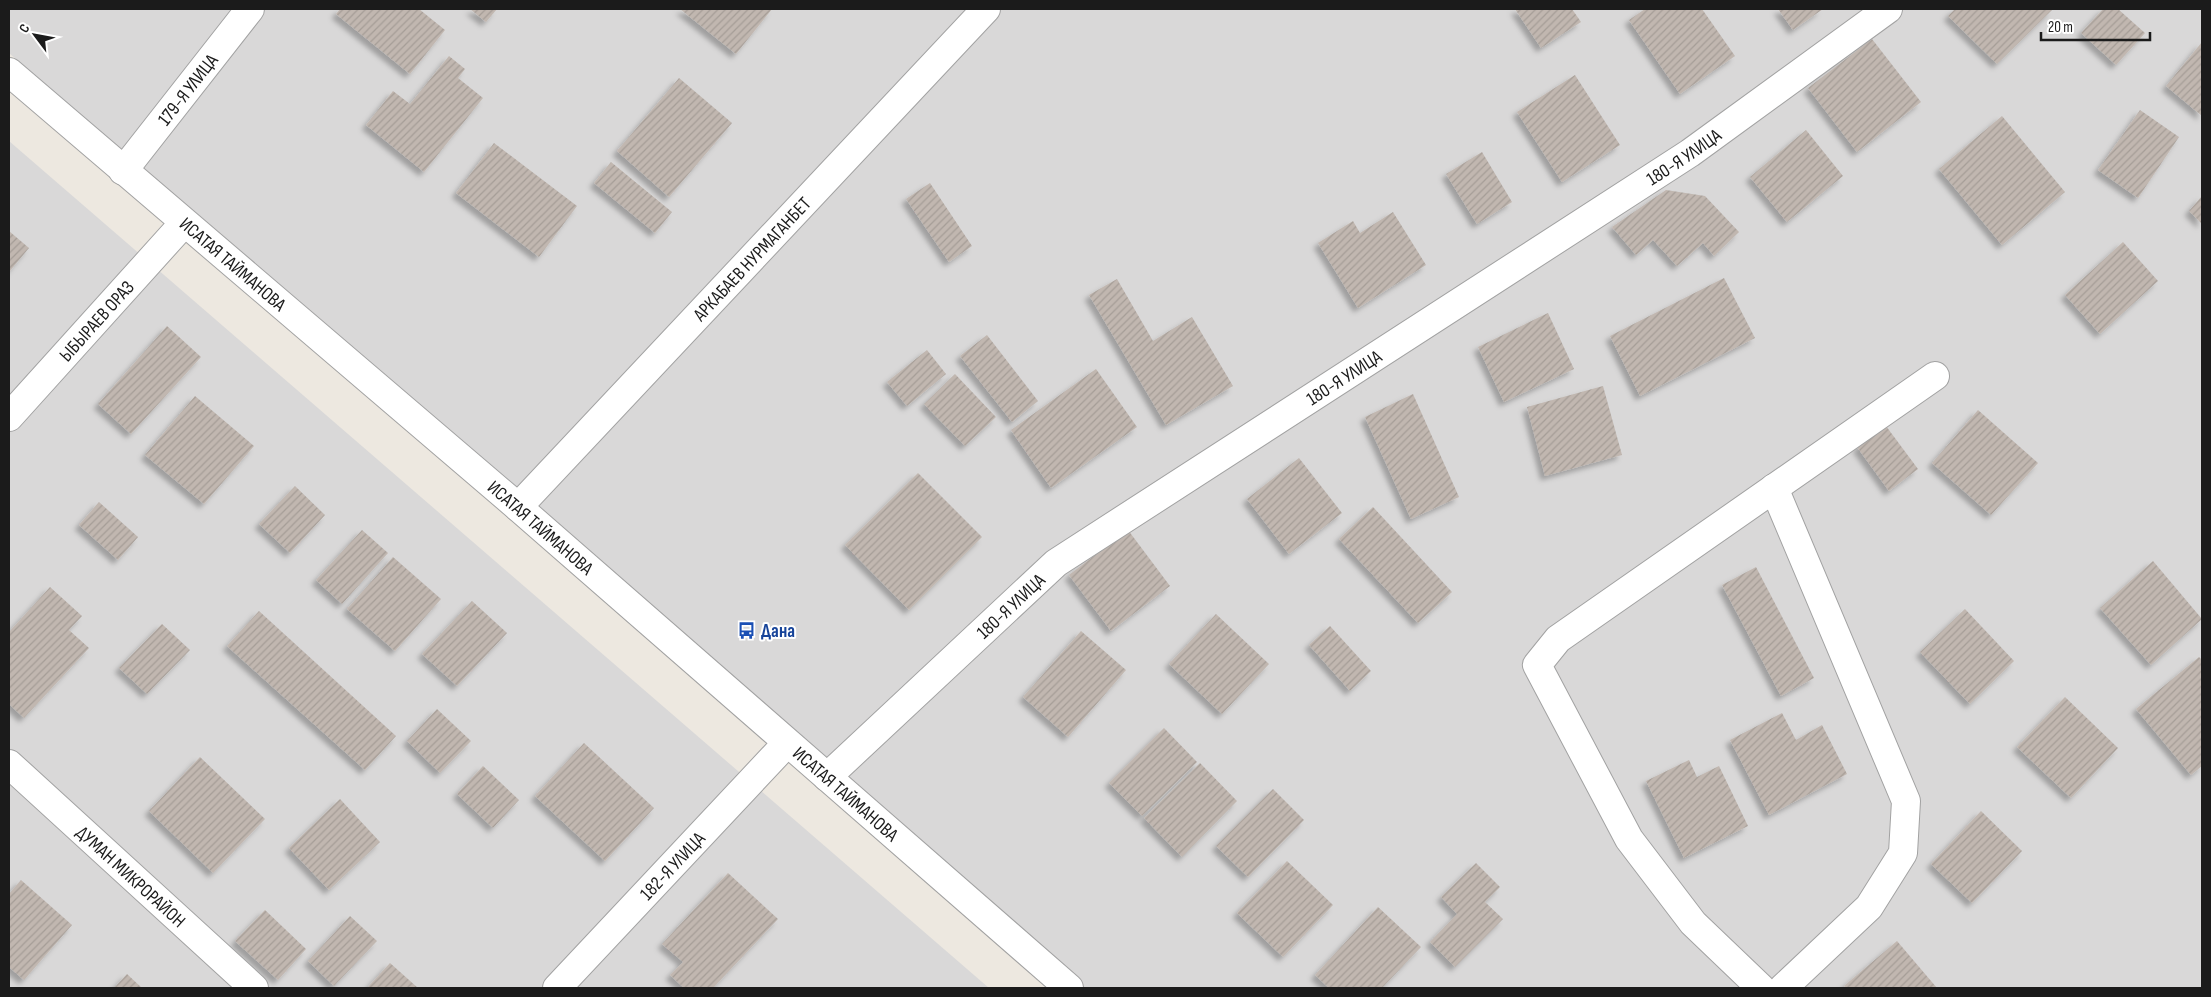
<svg xmlns="http://www.w3.org/2000/svg" width="2211" height="997" font-family="'Sofia Sans Condensed',sans-serif">
<defs>
<pattern id="building-hatch" width="6" height="6" patternUnits="userSpaceOnUse" patternTransform="scale(1.25)"><rect width="6" height="6" fill="#c1b7b0"/><path d="M-1 1l2-2M0 6l6-6M5 7l2-2" fill="none" stroke="#a59d97"/></pattern>
<filter id="shadow"><feDropShadow dx="-4.5" dy="4.5" stdDeviation="2.5" flood-color="#0004"/></filter>
</defs>
<rect width="100%" height="100%" fill="#ede8e0"/>
<g fill="#d9d8d8">
<path d="M9 9H2202V988H1072L9 53Z"/>
<path d="M9 141 989 988H9Z"/>
</g>
<g fill="url(#building-hatch)" filter="url(#shadow)">
<path d="M340 9H419L445 30 410 74 336 14Z"/>
<path d="M470 9H497L486 22Z"/>
<path d="M680 9H772L736 54Z"/>
<path d="M1515 9H1572L1581 22 1541 48Z"/>
<path d="M1645 9H1702L1735 56 1680 94 1629 20Z"/>
<path d="M1778 9H1823L1793 30Z"/>
<path d="M1955 9H2053L1997 64 1948 16Z"/>
<path d="M2103 9H2118L2145 33 2116 65 2081 33Z"/>
<path d="M1872 39 1921 102 1857 152 1808 88Z"/>
<path d="M2202 42V116L2166 86Z"/>
<path d="M449 56 465 69 458 78 483 98 424 172 366 125 393 91 410 104Z"/>
<path d="M1575 75 1620 145 1562 182 1517 112Z"/>
<path d="M679 78 732 123 669 197 617 151Z"/>
<path d="M2140 110 2179 137 2138 198 2098 170Z"/>
<path d="M2002 116 2065 192 2002 245 1939 169Z"/>
<path d="M1806 130 1843 176 1787 222 1750 177Z"/>
<path d="M494 143 577 206 539 257 456 193Z"/>
<path d="M1482 152 1512 202 1477 224 1446 174Z"/>
<path d="M611 162 672 212 655 233 594 183Z"/>
<path d="M930 183 972 246 949 262 906 199Z"/>
<path d="M1666 190 1705 196 1739 232 1714 256 1703 243 1677 266 1653 240 1636 255 1612 227Z"/>
<path d="M2202 196V224L2189 211Z"/>
<path d="M1393 212 1426 265 1358 308 1318 243 1353 221 1360 233Z"/>
<path d="M9 231 29 248 9 272Z"/>
<path d="M2123 242 2158 281 2100 334 2065 295Z"/>
<path d="M1724 278 1755 338 1640 396 1610 336Z"/>
<path d="M1117 279 1153 341 1192 317 1233 386 1166 425 1089 295Z"/>
<path d="M1548 313 1574 369 1504 402 1478 347Z"/>
<path d="M167 326 201 357 131 434 98 404Z"/>
<path d="M987 335 1038 401 1012 422 960 356Z"/>
<path d="M927 350 946 374 907 406 887 382Z"/>
<path d="M1096 369 1137 427 1051 488 1011 430Z"/>
<path d="M955 374 996 417 965 446 924 404Z"/>
<path d="M1603 386 1622 455 1545 476 1527 407Z"/>
<path d="M1413 394 1459 497 1411 519 1365 417Z"/>
<path d="M195 396 254 446 204 504 145 455Z"/>
<path d="M1978 410 2038 463 1991 515 1932 463Z"/>
<path d="M1886 426 1918 469 1889 491 1857 447Z"/>
<path d="M1299 458 1342 513 1289 554 1247 499Z"/>
<path d="M918 473 982 537 909 610 845 545Z"/>
<path d="M295 486 325 515 290 553 259 524Z"/>
<path d="M99 502 138 537 118 560 79 525Z"/>
<path d="M1373 507 1452 592 1418 623 1339 539Z"/>
<path d="M362 530 388 553 342 604 316 580Z"/>
<path d="M1128 530 1170 586 1111 631 1069 575Z"/>
<path d="M393 557 441 599 395 651 347 609Z"/>
<path d="M2153 561 2202 619 2151 665 2100 608Z"/>
<path d="M1756 567 1814 678 1781 696 1722 585Z"/>
<path d="M50 587 82 616 69 630 89 648 24 718 9 704V632Z"/>
<path d="M472 601 507 633 457 686 422 654Z"/>
<path d="M1965 609 2014 661 1970 704 1920 652Z"/>
<path d="M259 611 396 736 365 770 227 646Z"/>
<path d="M1216 614 1269 664 1222 714 1169 664Z"/>
<path d="M162 624 190 650 147 694 119 668Z"/>
<path d="M1330 626 1371 671 1350 691 1309 645Z"/>
<path d="M1081 631 1126 670 1068 737 1023 697Z"/>
<path d="M2199 657 2202 660V766L2191 775 2136 709Z"/>
<path d="M2065 697 2118 748 2071 798 2017 747Z"/>
<path d="M437 709 471 741 440 773 407 741Z"/>
<path d="M1782 713 1796 740 1822 725 1847 774 1769 815 1730 740Z"/>
<path d="M1164 728 1197 762 1142 816 1109 783Z"/>
<path d="M584 743 654 808 605 861 535 796Z"/>
<path d="M200 757 265 819 213 873 149 811Z"/>
<path d="M1689 760 1697 777 1719 766 1748 826 1684 858 1646 781Z"/>
<path d="M1200 763 1237 801 1182 857 1144 818Z"/>
<path d="M483 766 519 800 493 828 457 794Z"/>
<path d="M1273 789 1304 820 1248 877 1216 846Z"/>
<path d="M340 799 380 842 329 890 289 848Z"/>
<path d="M1981 811 2022 851 1972 903 1931 864Z"/>
<path d="M1287 861 1333 905 1283 957 1237 913Z"/>
<path d="M1476 863 1500 887 1485 902 1503 919 1455 967 1430 942 1457 914 1441 897Z"/>
<path d="M728 873 778 919 713 988H684L670 975 683 962 662 944Z"/>
<path d="M21 880 72 925 24 980 9 967V894Z"/>
<path d="M1378 907 1421 947 1382 988H1329L1315 975Z"/>
<path d="M265 910 306 949 278 980 235 941Z"/>
<path d="M350 916 377 941 334 986 308 961Z"/>
<path d="M1897 941 1937 988H1847L1844 986Z"/>
<path d="M390 963 418 988H367Z"/>
<path d="M127 974 142 988H114Z"/>
</g>
<g fill="none" stroke-linecap="round" stroke-linejoin="round">
<defs>
<g id="minor">
<path id="s1" d="M9 72 518 507 1069 988"/>
<path id="s2" d="M123 171 250 9"/>
<path id="s3" d="M9 417 184 223"/>
<path d="M1774 488 1906 801 1903 853 1869 907 1783 988"/>
<path id="s4" d="M518 507 986 9"/>
<path id="s5" d="M9 764 254 988"/>
<path id="s6" d="M827 777 1056 563 1690 153 1888 9"/>
<path id="s7" d="M557 988 787 743"/>
<path d="M1761 988 1693 923 1629 839 1537 665 1558 639 1935 376"/>
</g>
</defs>
<use href="#minor" stroke="#a2a2a2" stroke-width="30"/>
<use href="#minor" stroke="#fff" stroke-width="28"/>
</g>
<defs>
<symbol id="bus-bare" viewBox="-9 -9 18 18"><path d="M-5-6H5V4H4V6H2V4H-2V6H-4V4H-5ZM-3.5-4V0h7V-4ZM-3.5 1.2v1.5H-2V1.2ZM2 1.2v1.5H3.5V1.2Z" fill="#1a4fb4" stroke="#fff" stroke-width="2.5" paint-order="stroke"/></symbol>
</defs>
<g fill-rule="evenodd">
<use href="#bus-bare" x="734" y="618" width="25" height="25"/>
</g>
<g text-anchor="middle" stroke-width="4" stroke-linejoin="round" paint-order="stroke">
<g font-size="19" fill="#1b1b1b" stroke="#fff">
<text dy="7" stroke="none"><textPath href="#s2" startOffset="104">179-Я УЛИЦА</textPath></text>
<text dy="7" stroke="none"><textPath href="#s6" startOffset="1061">180-Я УЛИЦА</textPath></text>
<text dy="7" stroke="none"><textPath href="#s4" startOffset="341">АРКАБАЕВ НУРМАГАНБЕТ</textPath></text>
<text dy="7" stroke="none"><textPath href="#s1" startOffset="295">ИСАТАЯ ТАЙМАНОВА</textPath></text>
<text dy="7" stroke="none"><textPath href="#s3" startOffset="130">ЫБЫРАЕВ ОРАЗ</textPath></text>
<text dy="7" stroke="none"><textPath href="#s6" startOffset="656">180-Я УЛИЦА</textPath></text>
<text dy="7" stroke="none"><textPath href="#s1" startOffset="700">ИСАТАЯ ТАЙМАНОВА</textPath></text>
<text dy="7" stroke="none"><textPath href="#s6" startOffset="251">180-Я УЛИЦА</textPath></text>
<text dy="7" stroke="none"><textPath href="#s1" startOffset="1105">ИСАТАЯ ТАЙМАНОВА</textPath></text>
<text dy="7" stroke="none"><textPath href="#s7" startOffset="168">182-Я УЛИЦА</textPath></text>
<text dy="7" stroke="none"><textPath href="#s5" startOffset="166">ДУМАН МИКРОРАЙОН</textPath></text>
</g>
<g font-size="19" font-weight="bold" fill="#164399" stroke="#fff" text-anchor="start">
<text x="761" y="637">Дана</text>
</g>
</g>
<rect width="2211" height="997" fill="none" stroke="#1b1b1b" stroke-width="20"/>
<g transform="translate(35 35) rotate(302)" stroke="#ffffff" stroke-width="4" paint-order="stroke">
<path d="M0-4L9 19L0 12L-9 19Z" fill="#1b1b1b"/>
<text y="-8" font-size="14" font-weight="bold" text-anchor="middle" fill="#1b1b1b">С</text>
</g>
<path d="M2041 32v8h109v-8" fill="none" stroke="#1b1b1b" stroke-width="2.5"/>
<text x="2048" y="32" font-size="15" fill="#1b1b1b" stroke="#ffffff" stroke-width="4" paint-order="stroke">20 m</text>
</svg>
